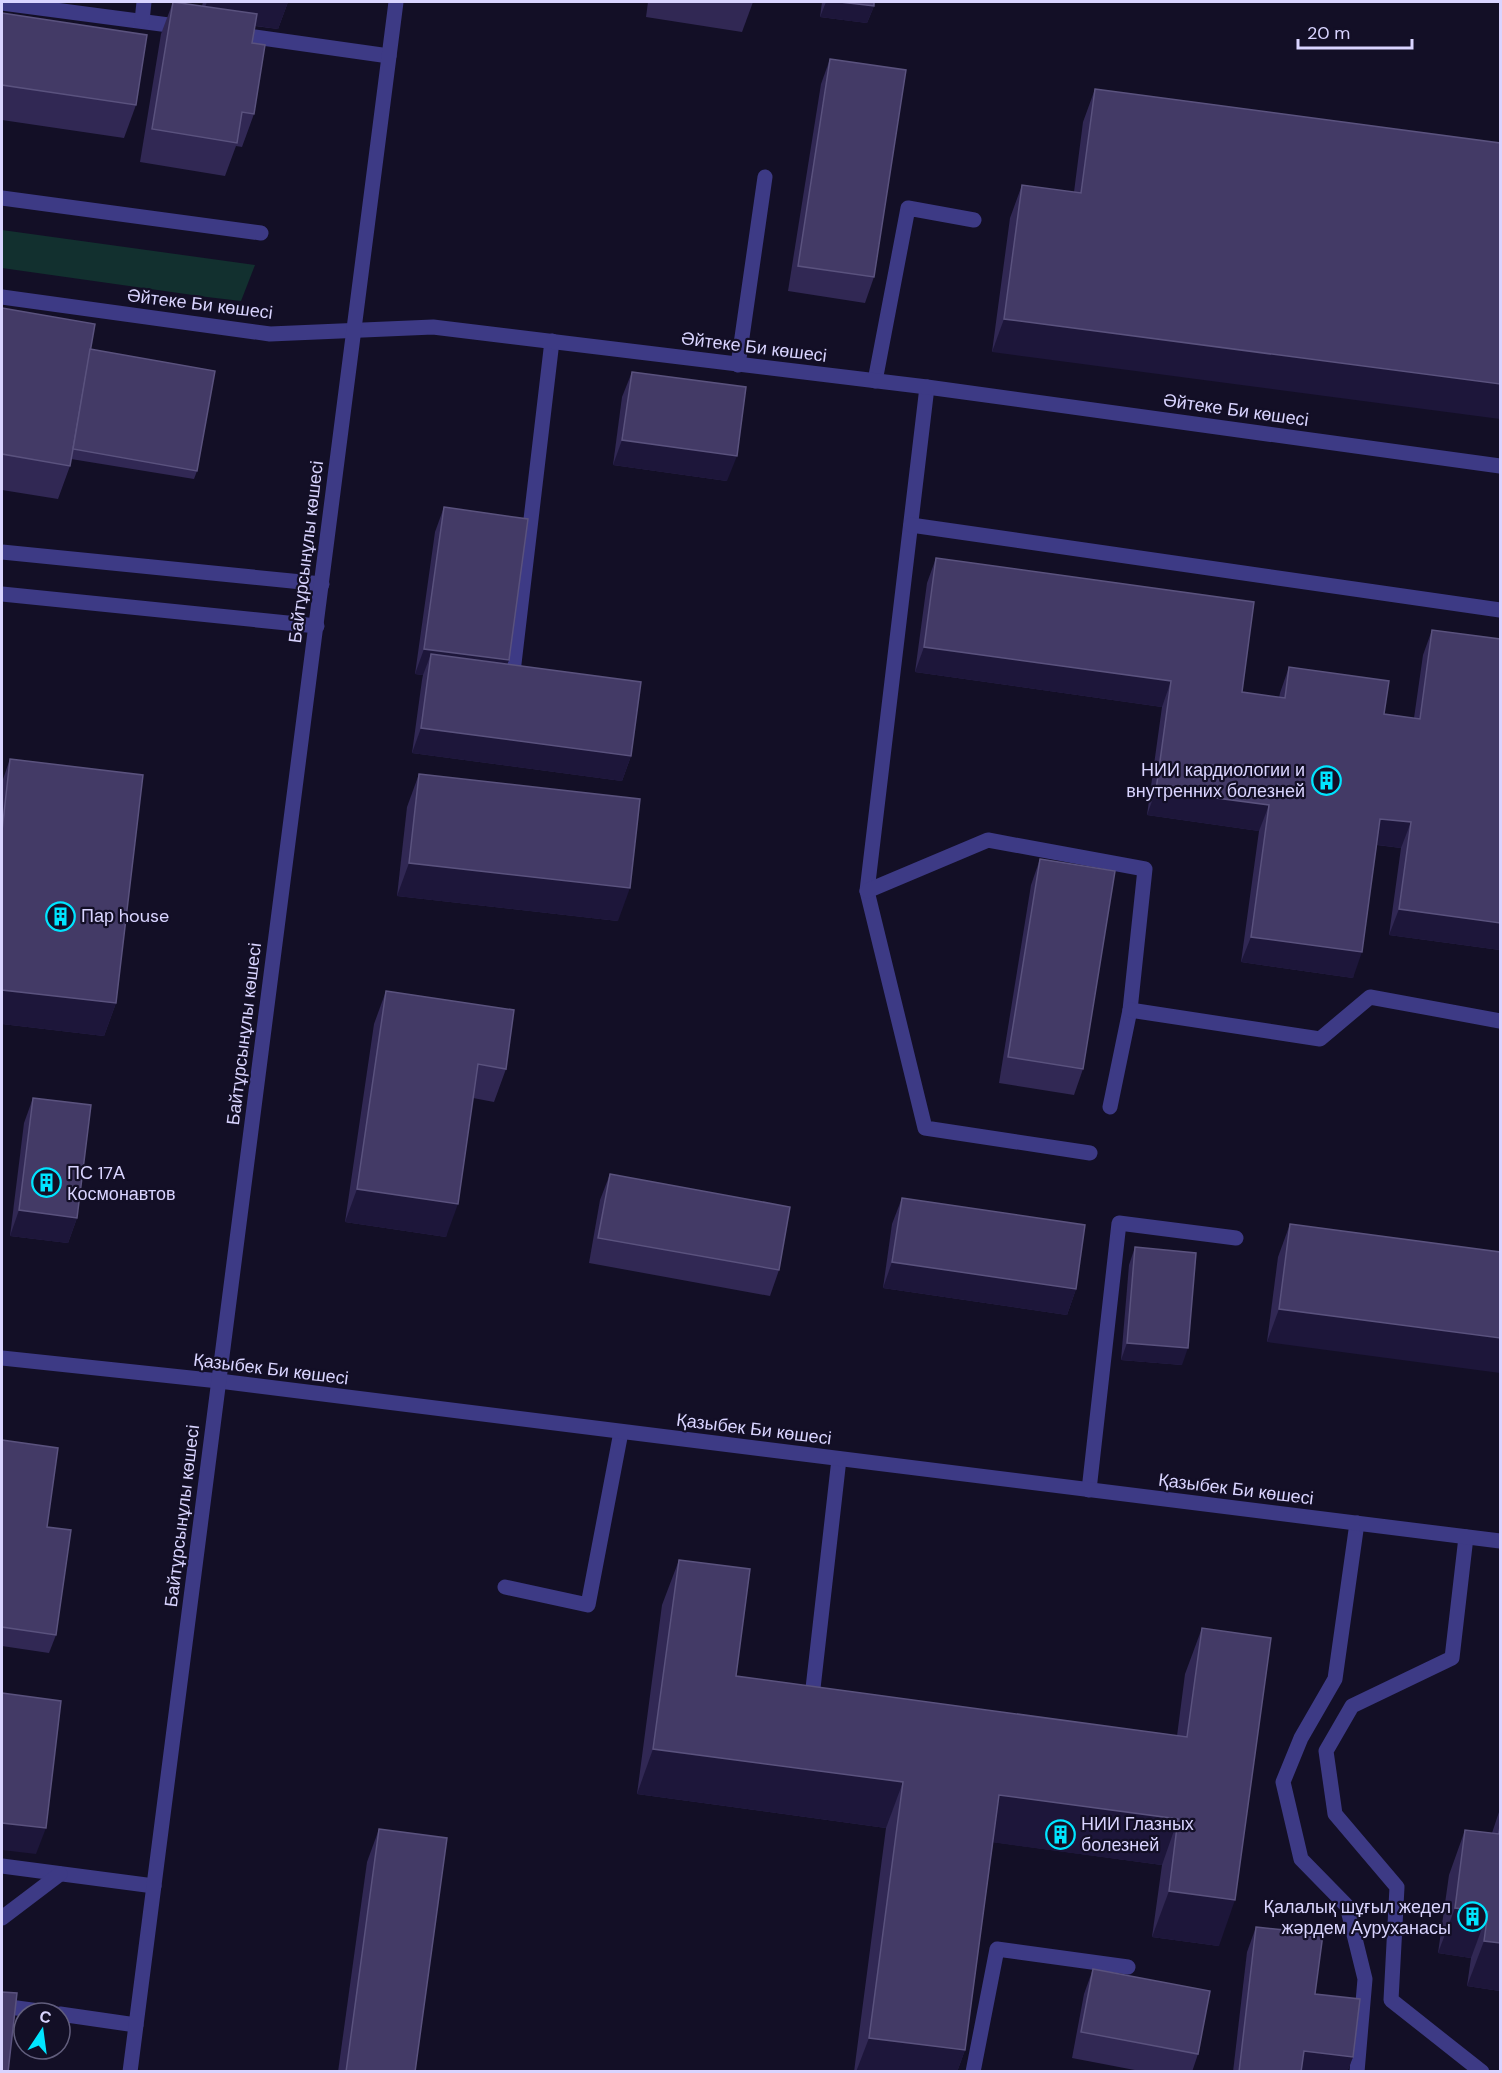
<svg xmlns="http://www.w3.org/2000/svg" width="1502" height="2073" font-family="'DM Sans',sans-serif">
<rect width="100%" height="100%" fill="#130f26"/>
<path fill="#12302f" d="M2 230 255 265 241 301 207 297 2 268Z"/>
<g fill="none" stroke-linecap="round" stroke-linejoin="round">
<g stroke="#3d3a85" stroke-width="15">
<path d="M2 3 184 27"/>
<path d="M142 21 144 2"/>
<path d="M234 34 389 56"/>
<path d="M2 198 261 233"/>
<path d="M738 365 765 177"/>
<path d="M875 381 908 208 974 220"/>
<path d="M927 387 867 891 925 1128 1090 1153"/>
<path d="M911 525 1500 610"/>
<path d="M2 552 322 584"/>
<path d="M2 594 317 626"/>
<path d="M525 674 513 672 552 341"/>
<path d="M867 891 988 840 1145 869 1130 1010 1110 1107"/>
<path d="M1130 1010 1320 1039 1370 997 1500 1021"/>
<path d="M1089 1490 1119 1223 1236 1238"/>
<path d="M1357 1523 1335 1679 1301 1738 1283 1782 1301 1859 1347 1906 1365 1979 1357 2072"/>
<path d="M1466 1537 1452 1658 1352 1706 1326 1751 1335 1814 1397 1887 1391 2000 1482 2072"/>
<path d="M505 1587 588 1605 621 1432"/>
<path d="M811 1706 839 1459"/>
<path d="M2 1866 154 1886"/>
<path d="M2 1918 60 1874"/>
<path d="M2 2006 54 2013"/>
<path d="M60 2014 136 2025"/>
<path d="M973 2072 997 1949 1128 1967"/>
</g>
<path stroke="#3d3a85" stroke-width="15" d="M2 297 270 334 433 327 927 387 1500 466"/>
<g stroke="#3d3a85" stroke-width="15">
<path d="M2 1358 219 1381 1500 1541"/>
<path d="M130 2072 396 2"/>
</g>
</g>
<g fill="#312854">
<path d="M173 2 202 6 203 2H288L278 29 255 26 252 43 254 114 242 147 236 146 225 176 140 162 161 34Z"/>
<path d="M648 2H753L742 32 646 17Z"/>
<path d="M822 2H874V6L867 23 820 17Z"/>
<path d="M2 13 136 105 124 138 2 120Z"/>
<path d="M830 59 874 277 865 303 788 291 821 84Z"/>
<path d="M1095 89 1500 143 992 352 1010 218 1022 185 1074 192 1083 122Z"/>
<path d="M2 308 90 349 197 471 194 479 71 459 70 466 58 499 2 490Z"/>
<path d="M632 372 727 481 613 465 622 397Z"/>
<path d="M444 507 509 660 507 664 631 756 622 781 412 753 422 680 423 675 415 674 435 532Z"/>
<path d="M936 558 1242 692 1279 698 1280 693 1289 667 1384 714 1414 718 1423 655 1432 630 1500 639V950L1389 935 1401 848 1377 845 1353 978 1241 962 1259 831 1147 815 1162 707 915 672 927 583Z"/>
<path d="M10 759 116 1003 104 1036 2 1024V782Z"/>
<path d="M419 774 618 921 397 896 407 807Z"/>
<path d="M1040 859 1083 1069 1074 1095 999 1083 1031 885Z"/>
<path d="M386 991 506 1069 494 1102 473 1098 446 1237 345 1222 374 1024Z"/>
<path d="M33 1098 77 1218 68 1243 10 1236 24 1123Z"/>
<path d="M610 1174 779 1270 770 1296 589 1263 600 1200Z"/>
<path d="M902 1198 1076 1289 1067 1315 883 1288 892 1224Z"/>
<path d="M1290 1224 1500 1252 1267 1342 1278 1257Z"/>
<path d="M1135 1247 1182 1365 1121 1360 1129 1265Z"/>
<path d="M2 1440 56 1635 49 1653 2 1646Z"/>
<path d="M679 1560 736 1676 1177 1736 1185 1674 1202 1628 1219 1946 1152 1937 1162 1865 993 1842 965 2050 957 2072H854L886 1828 637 1794 662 1605Z"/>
<path d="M1500 1809V1991L1467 1986 1471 1958 1438 1953 1449 1875 1465 1830 1492 1833Z"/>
<path d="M379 1829 415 2072H338L367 1862Z"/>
<path d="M1256 1927 1315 1994 1353 2057 1347 2072H1233L1247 1952Z"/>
<path d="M1093 1969 1198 2054 1192 2072H1145L1072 2058 1084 1994Z"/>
</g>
<g fill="#1d163a">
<path d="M207 2H288L278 29 201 18Z"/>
<path d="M826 2H840L874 6 867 23 820 17Z"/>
<path d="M1004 319 1500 384V419L992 352Z"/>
<path d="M622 440 737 456 727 481 613 465Z"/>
<path d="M924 647 1171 681 1162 707 915 672Z"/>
<path d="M424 649 509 660 499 686 431 654 423 675 415 674Z"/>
<path d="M421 728 631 756 622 781 412 753Z"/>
<path d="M1156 790 1269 805 1259 831 1147 815Z"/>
<path d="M1380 819 1411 822 1401 848 1371 844Z"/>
<path d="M409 863 630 888 618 921 397 896Z"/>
<path d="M1399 909 1500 923V950L1389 935Z"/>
<path d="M1251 937 1362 952 1353 978 1241 962Z"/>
<path d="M2 990 116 1003 104 1036 2 1024Z"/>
<path d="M357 1189 458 1204 446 1237 345 1222Z"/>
<path d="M19 1210 77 1218 68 1243 10 1236Z"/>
<path d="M892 1262 1076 1289 1067 1315 883 1288Z"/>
<path d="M1279 1309 1500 1338V1373L1267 1342Z"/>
<path d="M1127 1343 1188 1348 1182 1365 1121 1360Z"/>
<path d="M653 1749 903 1782 886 1828 637 1794Z"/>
<path d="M999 1795 1178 1819 1162 1865 983 1841Z"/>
<path d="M2 1823 46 1828 36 1854 2 1850Z"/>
<path d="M1169 1891 1235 1900 1219 1946 1152 1937Z"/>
<path d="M1455 1908 1488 1912 1471 1958 1438 1953Z"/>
<path d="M1484 1941 1500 1943V1991L1467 1986Z"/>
<path d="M869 2038 965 2050 957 2072H856Z"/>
<path d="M1304 2051 1353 2057 1347 2072H1296Z"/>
</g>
<g fill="#433a66" stroke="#5a527e" stroke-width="1.5">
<path d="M173 2 257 14 252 43 265 45 254 114 242 112 237 143 152 129Z"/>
<path d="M840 2H874V6Z"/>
<path d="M2 13 147 35 136 105 2 85Z"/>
<path d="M830 59 906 70 874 277 798 266Z"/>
<path d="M1095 89 1500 143V384L1004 319 1022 185 1081 193Z"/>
<path d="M2 308 95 324 70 466 2 454Z"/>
<path d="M90 349 215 371 197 471 73 449Z"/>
<path d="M632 372 746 387 737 456 622 440Z"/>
<path d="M444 507 528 519 509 660 424 649Z"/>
<path d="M936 558 1254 602 1242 692 1285 698 1289 667 1389 681 1384 714 1420 719 1432 630 1500 639V923L1399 909 1411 822 1380 819 1362 952 1251 937 1269 805 1156 790 1171 681 924 647Z"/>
<path d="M431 654 641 682 631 756 421 728Z"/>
<path d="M10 759 143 775 116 1003 2 990V831Z"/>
<path d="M419 774 640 799 630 888 409 863Z"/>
<path d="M1040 859 1115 871 1083 1069 1008 1057Z"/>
<path d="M386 991 514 1010 506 1069 478 1064 458 1204 357 1189Z"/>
<path d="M33 1098 91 1105 77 1218 19 1210Z"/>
<path d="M610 1174 790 1207 779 1270 598 1238Z"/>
<path d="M902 1198 1085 1225 1076 1289 892 1262Z"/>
<path d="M1290 1224 1500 1252V1338L1279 1309Z"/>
<path d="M1135 1247 1196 1253 1188 1348 1127 1343Z"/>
<path d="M2 1440 58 1448 47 1527 71 1530 56 1635 2 1627Z"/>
<path d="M679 1560 750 1569 736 1676 1187 1737 1202 1628 1271 1638 1235 1900 1169 1891 1178 1819 999 1795 965 2050 869 2038 903 1782 653 1749Z"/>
<path d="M2 1693 61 1701 46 1828 2 1823Z"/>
<path d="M1500 1826V1943L1484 1941 1488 1912 1455 1908 1465 1830 1499 1834Z"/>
<path d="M379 1829 447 1838 415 2072H346Z"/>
<path d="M1256 1927 1323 1934 1315 1994 1360 1999 1353 2057 1304 2051 1301 2072H1239Z"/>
<path d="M1093 1969 1210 1991 1198 2054 1081 2032Z"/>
<path d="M2 1992 17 1993 8 2072H2Z"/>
</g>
<defs>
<symbol id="building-ring" viewBox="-11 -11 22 22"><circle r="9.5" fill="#130f26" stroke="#00e5ff" stroke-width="1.5"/><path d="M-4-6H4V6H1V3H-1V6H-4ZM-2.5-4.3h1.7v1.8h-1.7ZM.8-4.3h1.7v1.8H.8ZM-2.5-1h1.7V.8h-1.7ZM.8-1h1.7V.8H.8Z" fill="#00e5ff"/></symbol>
</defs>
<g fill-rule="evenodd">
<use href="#building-ring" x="1310" y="764" width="33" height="33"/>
<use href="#building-ring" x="44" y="900" width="33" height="33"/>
<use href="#building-ring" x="30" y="1166" width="33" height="33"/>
<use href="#building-ring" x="1044" y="1818" width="33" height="33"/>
<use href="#building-ring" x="1456" y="1900" width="33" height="33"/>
</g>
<g text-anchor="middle" stroke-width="4.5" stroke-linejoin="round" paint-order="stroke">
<g font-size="18" fill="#d9d4ff" stroke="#130f26">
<text transform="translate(200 304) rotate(7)" y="6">Әйтеке Би көшесі</text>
<text transform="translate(754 347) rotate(7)" y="6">Әйтеке Би көшесі</text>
<text transform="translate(1236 410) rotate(8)" y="6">Әйтеке Би көшесі</text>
<text transform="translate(306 552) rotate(-83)" y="6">Байтұрсынұлы көшесі</text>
<text transform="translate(244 1034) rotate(-83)" y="6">Байтұрсынұлы көшесі</text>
<text transform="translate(271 1369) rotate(7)" y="6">Қазыбек Би көшесі</text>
<text transform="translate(754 1429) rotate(7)" y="6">Қазыбек Би көшесі</text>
<text transform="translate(1236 1489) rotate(7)" y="6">Қазыбек Би көшесі</text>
<text transform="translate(182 1516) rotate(-83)" y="6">Байтұрсынұлы көшесі</text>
</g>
<g font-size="18" fill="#d9d4ff" stroke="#130f26" text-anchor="start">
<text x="1305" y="776" text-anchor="end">НИИ кардиологии и<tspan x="1305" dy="21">внутренних болезней</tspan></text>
<text x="81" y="922">Пар house</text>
<text x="67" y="1179">ПС 17А<tspan x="67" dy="21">Космонавтов</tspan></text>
<text x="1081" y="1830">НИИ Глазных<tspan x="1081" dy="21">болезней</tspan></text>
<text x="1451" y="1913" text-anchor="end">Қалалық шұғыл жедел<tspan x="1451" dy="21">жәрдем Ауруханасы</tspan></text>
</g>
</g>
<rect width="1502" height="2073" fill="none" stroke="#d9d4ff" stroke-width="6"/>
<g transform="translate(42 2031) rotate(13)"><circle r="28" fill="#130f26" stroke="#625e7d" stroke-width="1.5"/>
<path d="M0-4.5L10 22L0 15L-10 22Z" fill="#00e5ff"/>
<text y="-9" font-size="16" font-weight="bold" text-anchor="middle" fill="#d9d4ff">С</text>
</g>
<path d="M1298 39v9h114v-9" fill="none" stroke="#d9d4ff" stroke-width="3"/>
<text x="1307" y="39" font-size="18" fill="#d9d4ff" stroke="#130f26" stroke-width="4.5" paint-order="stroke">20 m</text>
</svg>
